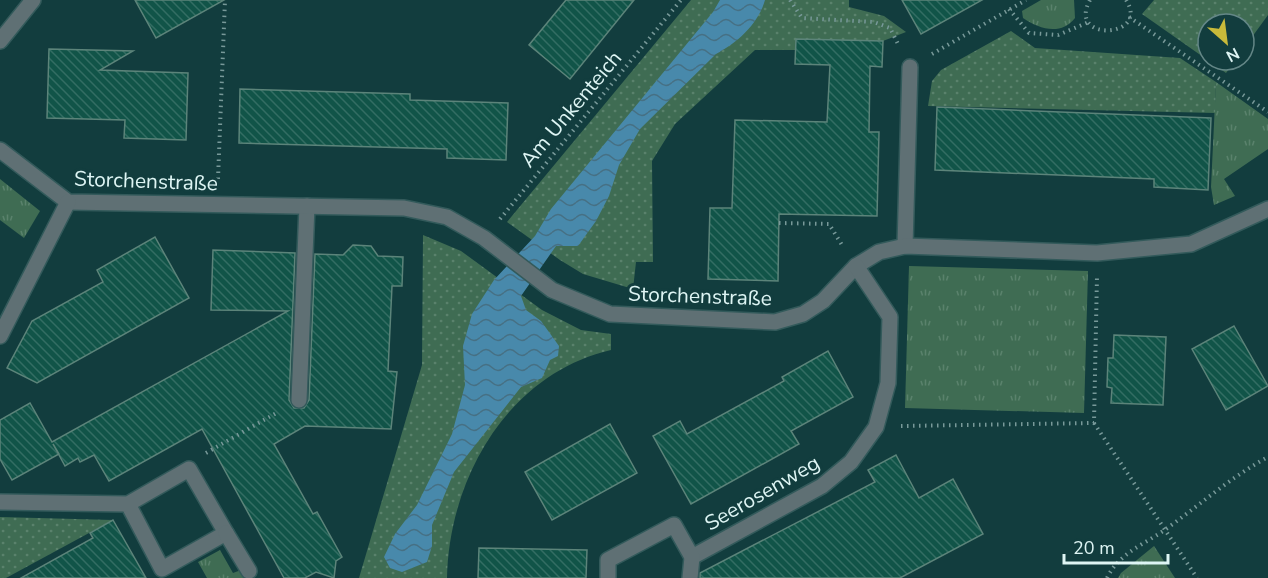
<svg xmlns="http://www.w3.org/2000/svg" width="1268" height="578" font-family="'Nunito Sans',sans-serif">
<defs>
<pattern id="grass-tufts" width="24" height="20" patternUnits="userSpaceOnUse" patternTransform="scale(1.5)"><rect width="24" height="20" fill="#3f6c53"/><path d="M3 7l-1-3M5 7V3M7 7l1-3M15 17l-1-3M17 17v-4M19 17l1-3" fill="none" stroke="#5a826c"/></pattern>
<pattern id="park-dots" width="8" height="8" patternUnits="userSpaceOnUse" patternTransform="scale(1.5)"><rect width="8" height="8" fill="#3f6c53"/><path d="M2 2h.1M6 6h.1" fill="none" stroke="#5a826c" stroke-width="1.8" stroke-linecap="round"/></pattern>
<pattern id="water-waves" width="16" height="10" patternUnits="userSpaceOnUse" patternTransform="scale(1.5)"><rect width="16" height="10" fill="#4889ab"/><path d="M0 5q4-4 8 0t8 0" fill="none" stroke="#467084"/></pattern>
<pattern id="building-back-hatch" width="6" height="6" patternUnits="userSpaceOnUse" patternTransform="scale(1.5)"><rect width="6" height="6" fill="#115448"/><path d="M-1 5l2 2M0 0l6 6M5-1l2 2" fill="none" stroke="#336d63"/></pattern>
</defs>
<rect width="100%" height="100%" fill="#123d3e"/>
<g fill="url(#grass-tufts)">
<path d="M1041 0H1074L1075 18C1061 36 1039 29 1023 18L1022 11Z"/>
<path d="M1216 82 1268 119V149L1224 179 1235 196 1214 205 1211 187Z"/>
<path d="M0 179 40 211 24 238 0 220Z"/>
<path d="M909 266 1088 271 1084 413 905 408Z"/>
<path d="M1154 546 1175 578H1118L1121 573Z"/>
<path d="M220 550 233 573 241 570 246 578H207L198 562Z"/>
</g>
<g fill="url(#park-dots)">
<path d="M691 0H849V7L884 16 906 32 883 41 831 40 822 50H755L675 124 652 161 653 262H636L633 289 583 274 560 260 507 222Z"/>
<path d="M1154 0H1268V15L1244 48V24H1208V60H1236L1226 73 1142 14Z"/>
<path d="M1011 31 1035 48 1180 58 1216 82 1215 113 928 106 932 81 941 70Z"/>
<path d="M423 235 461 251 542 310 581 330 611 334V350C508 374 449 478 447 578H359L422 365Z"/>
<path d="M0 517 113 520 6 578H0Z"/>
</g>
<path fill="url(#water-waves)" d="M720 0H765C758 24 738 42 716 54L640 129 619 165 609 196 596 221 578 246H556L521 296 526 310 541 321 559 346 558 356 550 360 542 378 521 387 454 472 432 525V546L427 562 402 572 390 568 384 557 395 534 417 505 452 434 465 385 463 346 472 314 494 280 535 236 551 209 713 12Z"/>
<g fill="url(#building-back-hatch)" stroke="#5c847a" stroke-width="1.5">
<path d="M135 0H224L156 38Z"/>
<path d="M566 0H634L570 79 529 45Z"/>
<path d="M902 0H982L921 34Z"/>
<path d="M796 39 883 41 882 67 870 66 869 132H879L877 216 779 214 778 281 708 279 710 208H732L735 120 827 122 830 65 795 64Z"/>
<path d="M49 49 133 51 100 70 188 73 186 140 124 138 125 120 47 118Z"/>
<path d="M240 89 410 94V100L508 103 506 160 447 158V149L239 143Z"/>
<path d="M937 107 1211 118 1208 190 1154 187V179L935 170Z"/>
<path d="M155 237 189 298 37 383 7 368 32 321 103 282 97 270Z"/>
<path d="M353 245 371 246 378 256 403 257 402 286H392L388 371 397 372 391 429 305 426 274 444 313 514 317 512 342 557 336 561 334 578 316 572 305 578H284L202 429 109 481 94 455 80 462 78 458 65 466 53 444 59 454 12 480 0 459V420L30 403 52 442 288 311 211 310 213 250 295 253 289 400 294 408H304L309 400 315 254 343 255Z"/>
<path d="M1234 326 1268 386 1226 410 1192 349Z"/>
<path d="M1114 335 1166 337 1163 405 1111 403 1112 388 1107 387 1108 358H1113Z"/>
<path d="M828 351 853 397 791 431 799 444 691 504 653 436 680 421 687 434 784 381 782 377Z"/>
<path d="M610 424 637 473 552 520 525 472Z"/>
<path d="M896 455 919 498 953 479 983 534 900 578H700V573L875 482 868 470Z"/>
<path d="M113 520 146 578H21L93 538 90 533Z"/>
<path d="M479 548 587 550 586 578H478Z"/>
</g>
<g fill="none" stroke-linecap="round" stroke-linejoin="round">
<defs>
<g id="lane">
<path d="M905 246 910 67"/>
<path d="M299 400 307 206"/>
</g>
<g id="street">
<path d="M0 41 33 0"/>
<path d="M0 150 68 202 404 208 447 217 484 238 552 290 610 314 775 322 803 314 823 301 856 266 879 252 905 246 1097 253 1191 244 1268 209"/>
<path d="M0 336 68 202"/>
<path d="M0 502 128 504 189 469 226 533 162 569 128 504"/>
<path d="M226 533 249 571"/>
<path d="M692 557 822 486 851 462 876 427 888 383 890 317 856 266"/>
<path d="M608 578V560L674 525 692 557 690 578"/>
</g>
</defs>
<use href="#lane" stroke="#335a5b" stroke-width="18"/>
<use href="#street" stroke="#335a5b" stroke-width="18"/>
<g stroke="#789999" stroke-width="4" stroke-dasharray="1.5 4.5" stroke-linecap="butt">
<path d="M790 0 802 18 874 22 890 28 899 46"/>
<path d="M1090 0C1066 43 1151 38 1126 0"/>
<path d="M1009 9 1029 33 1058 35 1089 22"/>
<path d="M1129 17 1268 112"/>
<path d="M932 54 1026 0"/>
<path d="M218 179 225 0"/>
<path d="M500 219 681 0"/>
<path d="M779 223 829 224 842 245"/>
<path d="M1094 423 1197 578"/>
<path d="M901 426 1094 423 1097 276"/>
<path d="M206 453 278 412"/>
<path d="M1107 578C1119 553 1145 544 1166 529 1201 504 1231 477 1268 457"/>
</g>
<use href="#lane" stroke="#5f7074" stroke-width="15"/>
<use href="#street" stroke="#5f7074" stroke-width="15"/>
</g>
<g text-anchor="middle" stroke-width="6" stroke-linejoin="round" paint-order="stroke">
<g font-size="21" fill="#def5f4" stroke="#123d3e">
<text transform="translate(571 109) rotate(-50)" y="7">Am Unkenteich</text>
<text transform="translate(146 181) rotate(2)" y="7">Storchenstraße</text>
<text transform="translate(700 296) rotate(2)" y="7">Storchenstraße</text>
<text transform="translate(762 493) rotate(-30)" y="7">Seerosenweg</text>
</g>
</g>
<g transform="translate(1226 42) rotate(152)"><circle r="28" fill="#123d3e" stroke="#648787" stroke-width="1.5"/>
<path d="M0-4.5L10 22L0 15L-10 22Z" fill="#c9ba3a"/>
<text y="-9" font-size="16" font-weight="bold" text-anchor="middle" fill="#def5f4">N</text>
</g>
<path d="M1064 554v9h104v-9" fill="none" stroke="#def5f4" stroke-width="3"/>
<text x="1073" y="554" font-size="18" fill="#def5f4" stroke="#123d3e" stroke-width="4.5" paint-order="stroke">20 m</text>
</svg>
